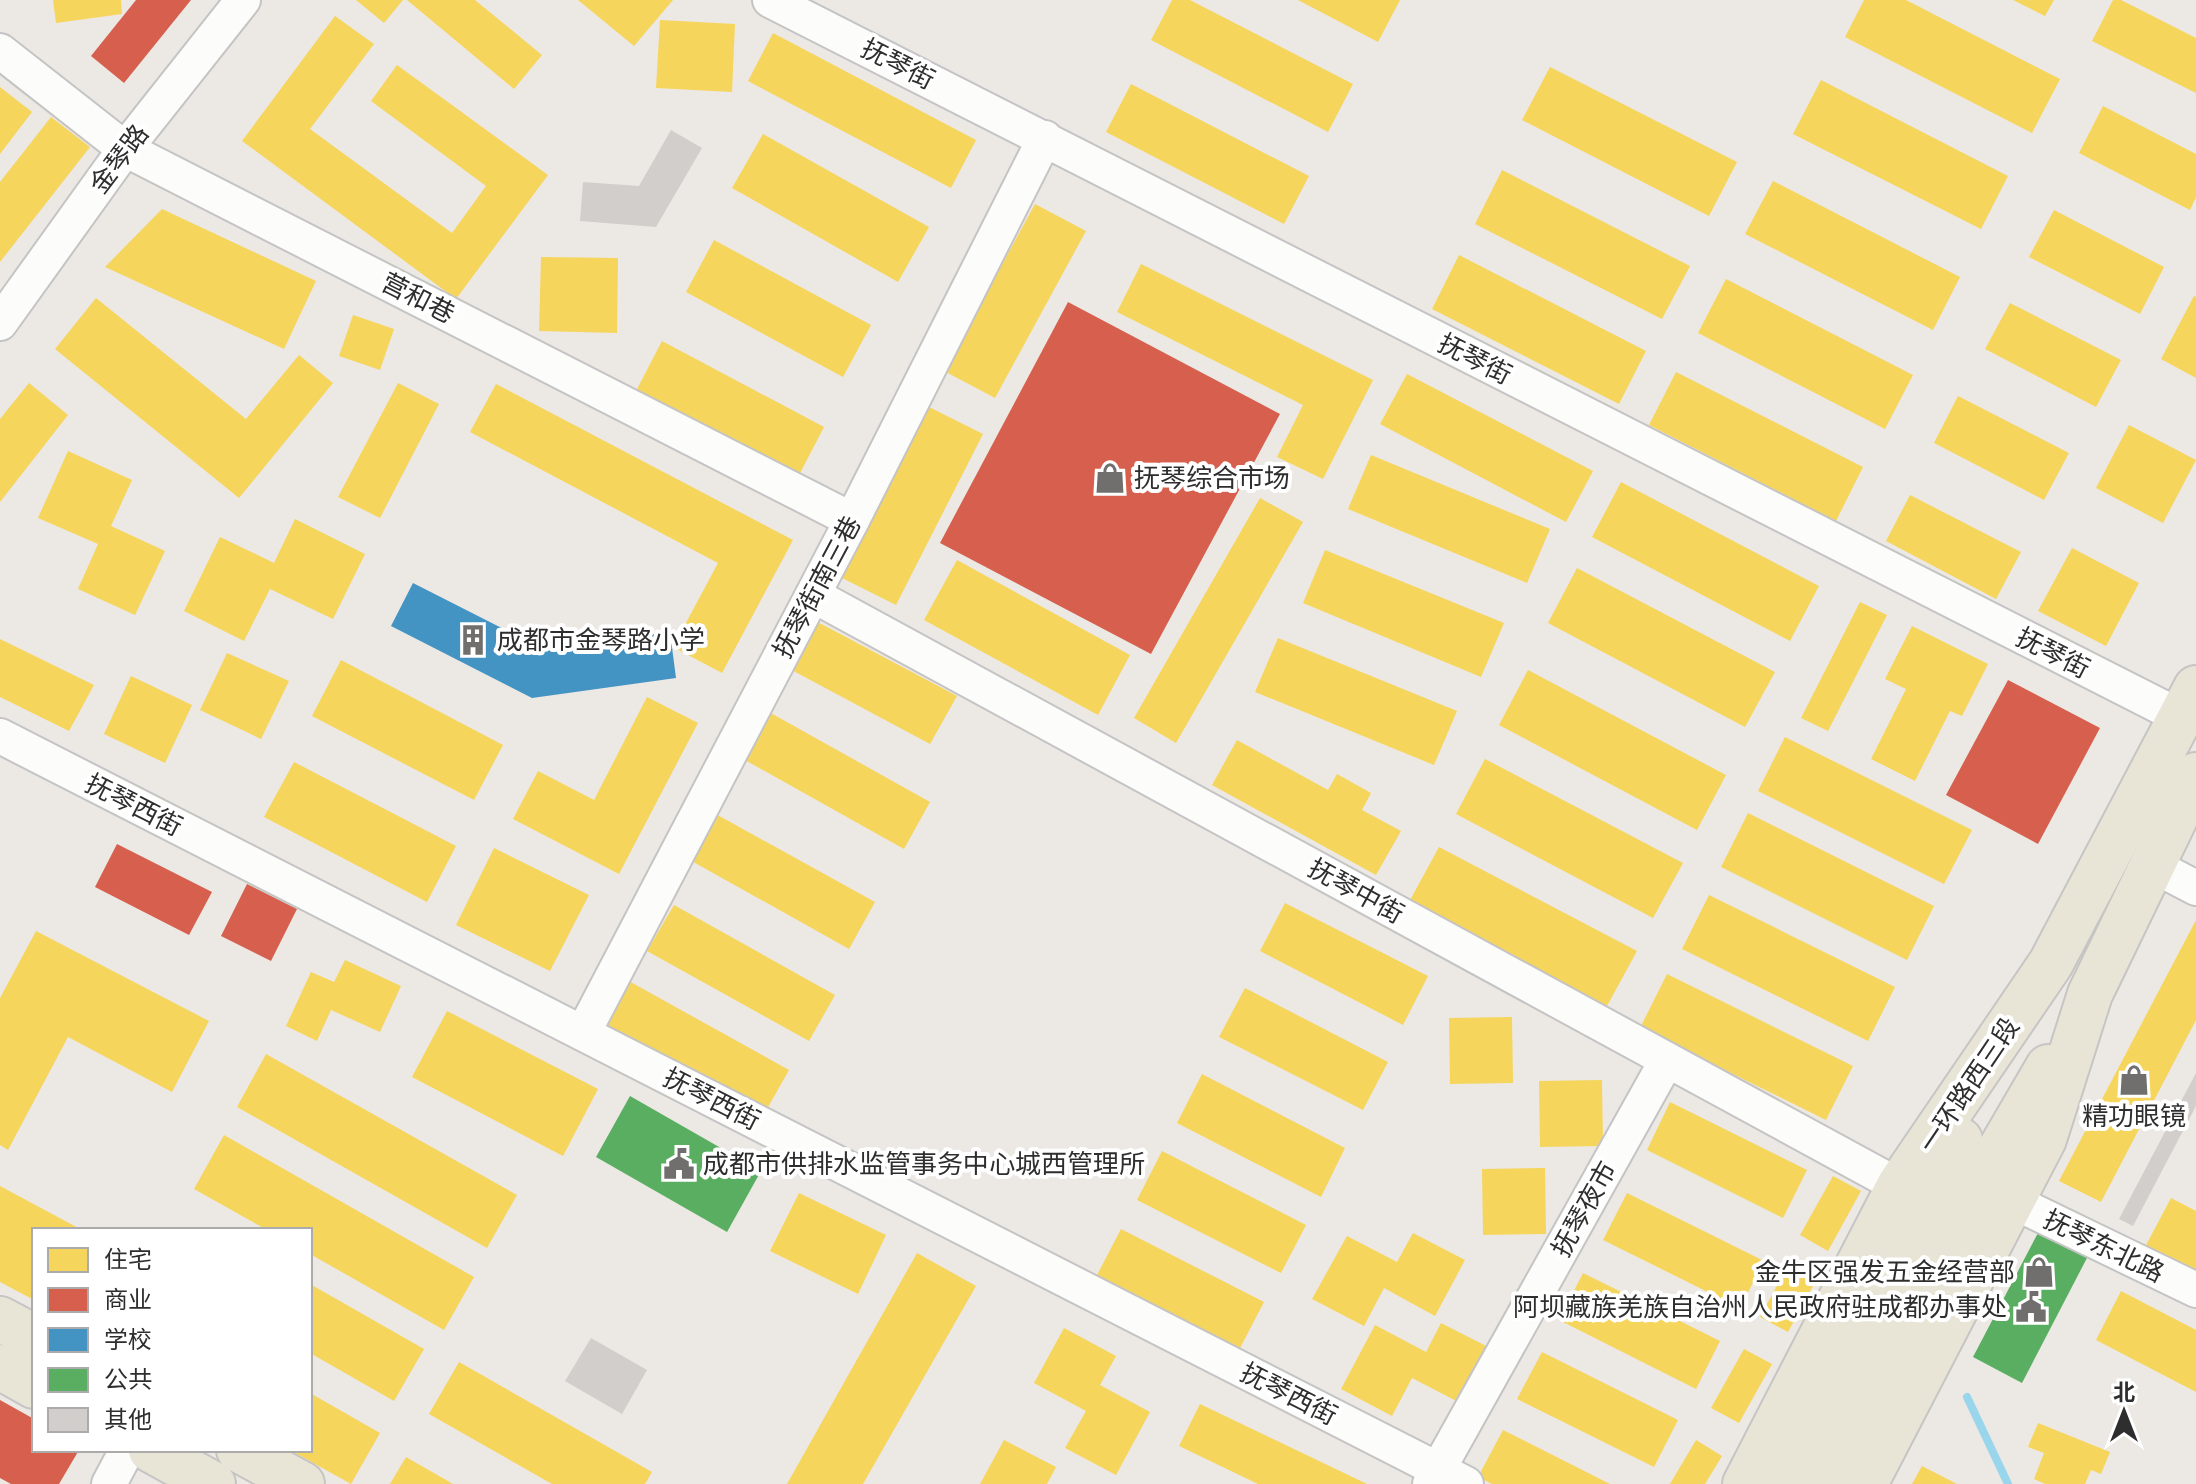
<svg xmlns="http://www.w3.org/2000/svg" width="2196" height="1484" font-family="Roboto,'Noto Sans SC',sans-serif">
<rect width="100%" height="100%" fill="#ece8e4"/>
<g fill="#f6d55c">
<path d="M53 0H121L122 14 56 23Z"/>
<path d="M356 0H403L384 23Z"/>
<path d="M407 0H475L542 55 514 89Z"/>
<path d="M578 0H673L634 46Z"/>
<path d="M1172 0H1190L1353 84 1328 132 1151 40Z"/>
<path d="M1298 0H1400L1378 42Z"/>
<path d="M1864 0H1906L2060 79 2032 133 1845 37Z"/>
<path d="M2013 0H2054L2045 16Z"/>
<path d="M2113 0H2121L2196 38V93L2092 41Z"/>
<path d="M335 16 374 44 310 129 452 233 486 186 371 101 397 65 548 175 456 299 242 141Z"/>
<path d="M660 20 735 24 732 92 656 88Z"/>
<path d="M773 33 976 140 951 188 748 81Z"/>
<path d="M1550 67 1737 162 1709 216 1522 120Z"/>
<path d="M1821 80 2008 176 1981 229 1793 134Z"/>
<path d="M1131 84 1309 176 1284 224 1106 132Z"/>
<path d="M0 87 32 112 0 154Z"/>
<path d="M2103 106 2196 154V197L2190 210 2079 153Z"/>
<path d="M51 117 90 147 0 262V182Z"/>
<path d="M763 134 929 227 898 282 732 188Z"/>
<path d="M1502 170 1690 266 1662 319 1475 224Z"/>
<path d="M1773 181 1960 277 1933 330 1745 234Z"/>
<path d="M1035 204 1086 231 995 398 944 371Z"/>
<path d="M162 209 316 281 284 349 105 267Z"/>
<path d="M2054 210 2164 267 2140 314 2029 257Z"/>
<path d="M714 240 871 325 843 377 686 292Z"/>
<path d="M1459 255 1646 351 1619 404 1432 309Z"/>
<path d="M541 257 618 258 617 333 539 331Z"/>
<path d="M1141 264 1373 380 1323 479 1277 457 1303 405 1117 312Z"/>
<path d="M1726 279 1913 375 1885 429 1698 333Z"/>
<path d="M2194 296 2196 297V378L2161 359Z"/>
<path d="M96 298 246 419 299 355 333 383 239 498 55 349Z"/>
<path d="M2010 303 2121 360 2096 407 1985 349Z"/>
<path d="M353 315 394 329 380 370 339 356Z"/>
<path d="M662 341 824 427 798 477 636 391Z"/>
<path d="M1676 372 1863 467 1836 521 1649 425Z"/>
<path d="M1407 374 1593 471 1566 522 1380 424Z"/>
<path d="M29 383 68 415 0 502V419Z"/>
<path d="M398 383 439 404 380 518 338 497Z"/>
<path d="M496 384 793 540 722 673 673 647 718 563 470 432Z"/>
<path d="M1958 396 2069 453 2044 500 1934 443Z"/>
<path d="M929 407 983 434 896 605 842 578Z"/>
<path d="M2129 425 2196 460 2163 523 2096 488Z"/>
<path d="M68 451 132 480 111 526 165 551 135 615 78 589 98 544 38 518Z"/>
<path d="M1055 452 1158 508 1113 588 1011 533Z"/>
<path d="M1371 455 1550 529 1527 583 1348 509Z"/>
<path d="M1621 482 1819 586 1790 641 1592 537Z"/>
<path d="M1910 495 2021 552 1996 599 1886 541Z"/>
<path d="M1260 498 1303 522 1176 743 1134 718Z"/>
<path d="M295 519 365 554 333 619 270 589 244 641 184 611 220 537 274 563Z"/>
<path d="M2072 548 2139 583 2106 646 2038 611Z"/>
<path d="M1325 550 1504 623 1481 677 1303 603Z"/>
<path d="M957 560 1130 655 1098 715 924 620Z"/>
<path d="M1577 568 1775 672 1745 727 1548 623Z"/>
<path d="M1860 602 1887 615 1828 731 1801 718Z"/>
<path d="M812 619 957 696 930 744 786 667Z"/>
<path d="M1912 626 1988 664 1962 716 1950 711 1915 781 1871 759 1906 689 1885 679Z"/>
<path d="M1278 638 1457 711 1434 765 1255 692Z"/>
<path d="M0 639 94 685 69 731 0 697Z"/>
<path d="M227 653 289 681 261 739 200 710Z"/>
<path d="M341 660 503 745 474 800 312 716Z"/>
<path d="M1528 670 1726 775 1697 830 1499 725Z"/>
<path d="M131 676 192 705 165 763 104 734Z"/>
<path d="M647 697 698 723 619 874 513 819 538 771 594 800Z"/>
<path d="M769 712 930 802 904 849 743 759Z"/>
<path d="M1785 737 1972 830 1944 884 1758 791Z"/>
<path d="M1237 740 1328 790 1337 774 1371 793 1362 810 1401 831 1376 875 1212 785Z"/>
<path d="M1485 759 1683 863 1653 918 1456 814Z"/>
<path d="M294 762 456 846 427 902 264 817Z"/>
<path d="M714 813 875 902 849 949 688 859Z"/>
<path d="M1748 813 1934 906 1907 960 1721 867Z"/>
<path d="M1439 847 1637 951 1607 1006 1409 902Z"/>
<path d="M494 848 589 895 550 971 456 925Z"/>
<path d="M1709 895 1895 987 1868 1041 1682 949Z"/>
<path d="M1285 903 1428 976 1403 1025 1260 951Z"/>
<path d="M674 905 835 995 809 1041 647 951Z"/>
<path d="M2196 920V1020L2101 1202 2059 1181Z"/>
<path d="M36 931 209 1021 172 1092 68 1037 8 1150 0 1145V998Z"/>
<path d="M345 960 401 986 380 1032 331 1010 317 1041 286 1026 311 972 334 982Z"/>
<path d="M1667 974 1853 1066 1826 1120 1640 1028Z"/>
<path d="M627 980 789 1070 763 1116 601 1026Z"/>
<path d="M1245 988 1388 1062 1363 1110 1219 1037Z"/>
<path d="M447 1011 598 1089 563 1156 412 1077Z"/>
<path d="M1512 1017 1513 1083 1450 1084 1449 1018Z"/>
<path d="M266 1054 517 1195 487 1248 237 1107Z"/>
<path d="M1202 1074 1345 1148 1321 1197 1177 1123Z"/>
<path d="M1602 1080 1603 1146 1540 1147 1539 1081Z"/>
<path d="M1670 1102 1807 1170 1783 1218 1647 1150Z"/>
<path d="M224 1135 474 1277 444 1330 310 1254V1230H267L194 1189Z"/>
<path d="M1162 1151 1306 1225 1281 1273 1137 1200Z"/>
<path d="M1545 1168 1546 1234 1483 1235 1482 1169Z"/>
<path d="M1833 1176 1861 1191 1828 1251 1800 1235Z"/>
<path d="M0 1186 82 1230H34V1300L0 1282Z"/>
<path d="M799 1193 886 1235 858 1294 770 1251Z"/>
<path d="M1627 1193 1764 1261 1740 1308 1603 1240Z"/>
<path d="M2171 1198 2196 1211V1273L2145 1247Z"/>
<path d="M1121 1229 1264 1302 1239 1350 1096 1277Z"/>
<path d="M1413 1233 1465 1260 1435 1316 1384 1288 1364 1326 1312 1299 1347 1236 1397 1262Z"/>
<path d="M917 1253 976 1286 863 1484H787Z"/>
<path d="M1792 1258 1820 1273 1788 1332 1760 1317Z"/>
<path d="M1583 1273 1720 1341 1696 1389 1559 1320Z"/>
<path d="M310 1284 424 1349 394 1401 310 1353Z"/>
<path d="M2121 1291 2196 1330V1392L2096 1340Z"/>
<path d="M1441 1323 1494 1350 1464 1405 1412 1378 1392 1416 1341 1389 1375 1325 1426 1352Z"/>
<path d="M1064 1328 1116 1356 1100 1385 1150 1412 1116 1475 1065 1448 1086 1411 1034 1383Z"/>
<path d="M1744 1349 1772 1364 1739 1423 1711 1408Z"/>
<path d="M1542 1352 1678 1420 1654 1467 1517 1399Z"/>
<path d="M459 1362 652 1472 645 1484H552L429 1414Z"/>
<path d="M310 1393 380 1433 351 1484 290 1450H310Z"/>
<path d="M1200 1404 1367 1484H1258L1179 1446Z"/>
<path d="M2038 1423 2110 1452 2101 1474 2091 1470 2085 1484H2045L2034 1479 2044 1453 2028 1447Z"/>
<path d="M1503 1430 1610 1484H1492L1478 1477Z"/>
<path d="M1004 1440 1056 1467 1047 1484H980Z"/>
<path d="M1696 1440 1722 1456 1705 1484H1670Z"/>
<path d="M406 1457 453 1484H390Z"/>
<path d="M1922 1466 1957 1484H1912Z"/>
</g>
<g fill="#d6604d">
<path d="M136 0H191L124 83 91 56Z"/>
<path d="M1068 302 1280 414 1151 654 940 543Z"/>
<path d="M2008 680 2100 728 2038 844 1946 795Z"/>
<path d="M117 844 212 892 189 935 95 887Z"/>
<path d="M247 884 297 909 271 961 221 936Z"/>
<path d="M0 1400 34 1419V1450H79L59 1484H11L0 1478Z"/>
</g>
<path fill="#4393c3" d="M413 583 543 649 670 632 676 678 532 698 391 626Z"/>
<g fill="#5aae61">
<path d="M630 1096 761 1171 727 1232 596 1157Z"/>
<path d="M2039 1231 2088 1256 2022 1383 1973 1357Z"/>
</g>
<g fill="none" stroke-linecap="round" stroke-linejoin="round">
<path stroke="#99d6ec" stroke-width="8" d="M1967 1397 2008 1484"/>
</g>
<g fill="#d1cecb">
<path d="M671 130 702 148 656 227 580 221 583 182 639 186Z"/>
<path d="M2196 1073V1106L2133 1226 2119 1219Z"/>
<path d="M591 1338 647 1370 622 1414 565 1381Z"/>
</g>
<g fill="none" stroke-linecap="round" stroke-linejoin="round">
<defs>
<g id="minor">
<path d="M770 0C1242 236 1709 481 2181 717"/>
<path d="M0 51 125 149 852 520"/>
<path d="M0 323 125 149 243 0"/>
<path d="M813 595 1899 1186"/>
<path d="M0 736 1466 1484"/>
<path d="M2152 865 2196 888"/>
<path d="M583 1033 852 520 1045 138"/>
<path d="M2012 1201 2196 1290"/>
<path d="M109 1484 127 1450"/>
<path d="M1430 1484 1667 1060"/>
</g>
<g id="major">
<path d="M0 1319 34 1337"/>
<path d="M0 1367 34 1386"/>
<path d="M151 1450 213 1484"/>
<path d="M239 1450 302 1484"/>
<path d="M1745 1484 1899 1186 2051 963 2196 688"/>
<path d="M1782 1484 1960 1140"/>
<path d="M1823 1484 1971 1199 2048 1067"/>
<path d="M1865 1484 2044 1139 2090 994 2196 775"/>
</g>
</defs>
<use href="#minor" stroke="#c5c4c5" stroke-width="38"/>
<use href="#major" stroke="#c6c5c4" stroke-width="48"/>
<use href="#minor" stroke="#fcfcfb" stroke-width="34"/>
<use href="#major" stroke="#e8e4d6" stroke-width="44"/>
</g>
<defs>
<symbol id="shop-bare" viewBox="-9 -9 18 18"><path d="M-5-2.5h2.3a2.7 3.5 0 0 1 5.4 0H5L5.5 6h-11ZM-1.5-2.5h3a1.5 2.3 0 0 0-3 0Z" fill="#706f6e" stroke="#fff" stroke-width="2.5" paint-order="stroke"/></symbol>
<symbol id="building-bare" viewBox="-9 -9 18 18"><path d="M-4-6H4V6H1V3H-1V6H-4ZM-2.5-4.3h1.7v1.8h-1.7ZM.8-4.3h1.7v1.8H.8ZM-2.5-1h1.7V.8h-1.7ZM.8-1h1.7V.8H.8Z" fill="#706f6e" stroke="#fff" stroke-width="2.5" paint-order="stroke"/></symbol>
<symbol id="civic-bare" viewBox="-9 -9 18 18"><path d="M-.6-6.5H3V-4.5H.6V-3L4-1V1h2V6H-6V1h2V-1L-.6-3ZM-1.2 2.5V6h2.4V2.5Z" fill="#706f6e" stroke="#fff" stroke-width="2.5" paint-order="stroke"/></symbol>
</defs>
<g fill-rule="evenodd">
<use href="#shop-bare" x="1088" y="456" width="44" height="44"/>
<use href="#building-bare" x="451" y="618" width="44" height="44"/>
<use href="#shop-bare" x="2112" y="1058" width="44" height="44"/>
<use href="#civic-bare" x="657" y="1142" width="44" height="44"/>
<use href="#shop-bare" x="2017" y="1250" width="44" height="44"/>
<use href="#civic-bare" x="2009" y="1285" width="44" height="44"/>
</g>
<g text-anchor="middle" stroke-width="8" stroke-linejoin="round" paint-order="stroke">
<g font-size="26" fill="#2e2e2e" stroke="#fff">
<text transform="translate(898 64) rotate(27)" y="9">抚琴街</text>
<text transform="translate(119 159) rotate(-53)" y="9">金琴路</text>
<text transform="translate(418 298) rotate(27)" y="9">营和巷</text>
<text transform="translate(1475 359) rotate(27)" y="9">抚琴街</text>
<text transform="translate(817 587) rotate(-62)" y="9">抚琴街南三巷</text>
<text transform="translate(2053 653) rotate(27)" y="9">抚琴街</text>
<text transform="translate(134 805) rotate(27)" y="9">抚琴西街</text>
<text transform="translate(1356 891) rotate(29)" y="9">抚琴中街</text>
<text transform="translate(1969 1085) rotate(-56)" y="9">一环路西三段</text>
<text transform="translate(712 1099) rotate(27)" y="9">抚琴西街</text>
<text transform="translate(1584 1209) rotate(-61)" y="9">抚琴夜市</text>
<text transform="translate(2104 1246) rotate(26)" y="9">抚琴东北路</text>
<text transform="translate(1289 1394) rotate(27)" y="9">抚琴西街</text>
</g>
<g font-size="26" fill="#2e2e2e" stroke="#fff" text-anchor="start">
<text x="1134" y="487">抚琴综合市场</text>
<text x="497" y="649">成都市金琴路小学</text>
<text x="2134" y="1125" text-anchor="middle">精功眼镜</text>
<text x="703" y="1173">成都市供排水监管事务中心城西管理所</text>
<text x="2015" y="1281" text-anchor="end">金牛区强发五金经营部</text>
<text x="2007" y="1316" text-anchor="end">阿坝藏族羌族自治州人民政府驻成都办事处</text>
</g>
</g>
<rect x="32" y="1228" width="280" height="224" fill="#ffffff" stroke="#ababab" stroke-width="2"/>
<rect x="48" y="1248" width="40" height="24" fill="#f6d55c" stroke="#ababab" stroke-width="2"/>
<text x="104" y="1268" font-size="24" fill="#2e2e2e">住宅</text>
<rect x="48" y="1288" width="40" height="24" fill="#d6604d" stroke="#ababab" stroke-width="2"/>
<text x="104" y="1308" font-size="24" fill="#2e2e2e">商业</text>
<rect x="48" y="1328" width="40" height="24" fill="#4393c3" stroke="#ababab" stroke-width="2"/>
<text x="104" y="1348" font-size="24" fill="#2e2e2e">学校</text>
<rect x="48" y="1368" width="40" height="24" fill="#5aae61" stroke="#ababab" stroke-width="2"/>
<text x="104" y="1388" font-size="24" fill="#2e2e2e">公共</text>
<rect x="48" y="1408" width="40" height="24" fill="#d1cecb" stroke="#ababab" stroke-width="2"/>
<text x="104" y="1428" font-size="24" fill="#2e2e2e">其他</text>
<g transform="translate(2124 1412)" stroke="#ffffff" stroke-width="6" paint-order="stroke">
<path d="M0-6L14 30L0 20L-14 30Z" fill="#2e2e2e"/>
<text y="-12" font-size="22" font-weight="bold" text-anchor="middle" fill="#2e2e2e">北</text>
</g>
</svg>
